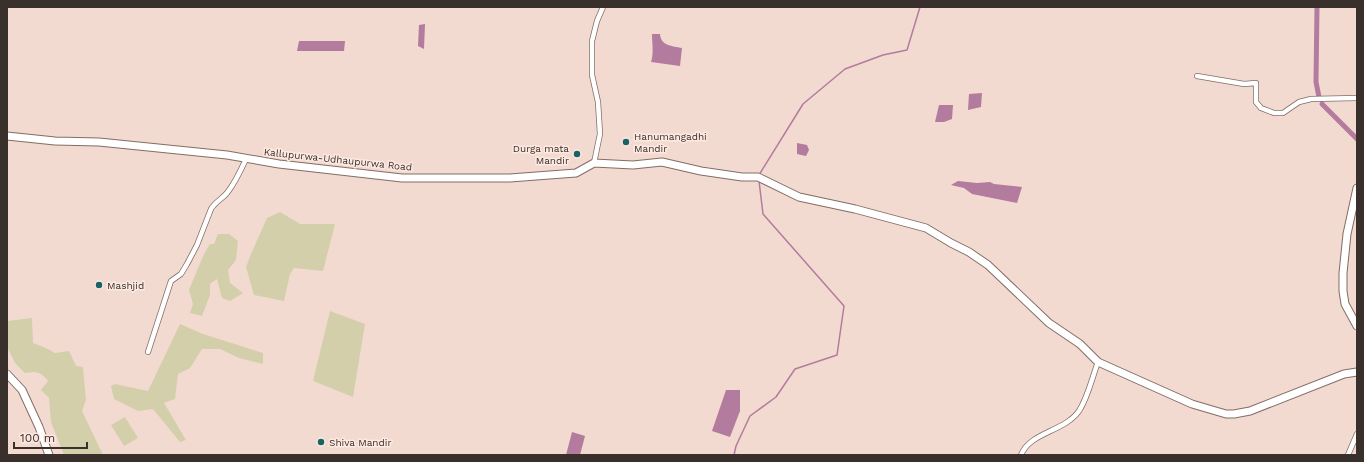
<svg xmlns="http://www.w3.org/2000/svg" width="1364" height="462" font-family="'Work Sans',sans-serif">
<rect width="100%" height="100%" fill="#f3dad0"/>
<g fill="#d3cfaa">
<path d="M280 212 300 224H335L323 271 294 268 290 274 284 301 254 295 246 267 251 254 267 218Z"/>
<path d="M218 234H229L238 241 236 260 228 270 230 283 243 293 230 301 222 298 217 279 210 284V295L202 316 190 313 193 304 189 290 204 254 210 244H214Z"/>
<path d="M330 311 365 324 353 397 313 381Z"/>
<path d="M32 318 33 343 46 348 55 353 69 351 76 366 83 367 86 400 82 411 103 455H64L51 422 49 398 41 390 48 381C42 372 36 371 25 373L15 363 7 347V321Z"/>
<path d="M180 324 203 334 263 353V364L239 358 220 349H202L190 368 178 374 175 399 164 403 186 440 180 442 153 409 138 411 114 399 111 386 115 384 148 391Z"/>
<path d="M125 417 138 438 124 446 111 425Z"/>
</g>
<g fill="#b37b9d">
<path d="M425 24 424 49 418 46 419 25Z"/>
<path d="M652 34H660C661 46 672 46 682 48L680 66 651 62C654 54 652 43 652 34Z"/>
<path d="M299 41H345L344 51H297Z"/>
<path d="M982 93 981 107 968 110 969 94Z"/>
<path d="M939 105H953L952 119 944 122H935Z"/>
<path d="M797 143 807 145 809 150 806 156 797 154Z"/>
<path d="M958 181 977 183 990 182 994 184 1022 187 1017 203 972 194 964 188 951 185Z"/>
<path d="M726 390H740V411L730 437 712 431Z"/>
<path d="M572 432 585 436 580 455H566Z"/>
</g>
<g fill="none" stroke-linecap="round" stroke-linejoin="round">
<g stroke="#b37b9d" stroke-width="1.5">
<path d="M759 175 803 104 845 69 883 55 907 50 920 7"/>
<path d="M734 455 736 446 750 416 776 397 795 369 837 355 844 306 763 214 759 181"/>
</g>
<g stroke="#b37b9d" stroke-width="5">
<path d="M1317 7 1316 82 1319 97"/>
<path d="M1322 104 1357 139"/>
</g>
<defs>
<g id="street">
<path d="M1197 76 1244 84 1256 83V102L1261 108 1274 113H1283L1299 102 1311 99 1357 98"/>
<path d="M594 163 600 134 598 102 592 75V41L597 21 603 7"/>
<path d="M148 352 171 281 181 274 187 264 197 245 211 209C215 202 222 199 227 193 235 183 241 170 246 159"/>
<path d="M1021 455C1030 432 1064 432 1079 411 1088 397 1092 378 1098 362"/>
<path d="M1348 455 1357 434"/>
</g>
<g id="secondary">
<path d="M7 136 55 141 99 142 227 155 279 164 402 178H510L576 173 594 163 633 165 662 162 701 171 742 177H758L799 197 855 209 926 228 951 243 969 252 988 265 1049 323 1080 344 1098 362 1192 404 1226 414H1234L1250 411 1344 374 1357 372"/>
<path d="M1357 188 1347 234 1343 273V291L1345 304 1357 326"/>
<path d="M7 374 22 390 39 427 49 455"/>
</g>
</defs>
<use href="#street" stroke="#826d64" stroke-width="6"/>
<use href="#secondary" stroke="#826d64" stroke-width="9"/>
<use href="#street" stroke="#fff" stroke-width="4.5"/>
<use href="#secondary" stroke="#fff" stroke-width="7"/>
</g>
<g fill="#166463" stroke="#fde9e1" stroke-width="1.5">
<circle cx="626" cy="142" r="4"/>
<circle cx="577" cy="154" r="4"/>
<circle cx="99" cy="285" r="4"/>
<circle cx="321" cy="442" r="4"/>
</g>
<g text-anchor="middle" stroke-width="3" stroke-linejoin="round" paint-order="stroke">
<g font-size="10" fill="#392f2b" stroke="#fde9e1" text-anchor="start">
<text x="634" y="140">Hanumangadhi<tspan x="634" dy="12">Mandir</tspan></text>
<text x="569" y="152" text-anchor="end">Durga mata<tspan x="569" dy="12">Mandir</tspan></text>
<text x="107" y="289">Mashjid</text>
<text x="329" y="446">Shiva Mandir</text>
</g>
<g font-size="10" fill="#392f2b" stroke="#fde9e1">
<text transform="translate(338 159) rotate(6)" y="4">Kallupurwa-Udhaupurwa Road</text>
</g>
</g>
<rect width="1364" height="462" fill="none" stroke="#392f2b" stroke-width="16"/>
<path d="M14 442v6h73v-6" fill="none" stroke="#392f2b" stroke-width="2"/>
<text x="20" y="442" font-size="12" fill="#392f2b" stroke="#fde9e1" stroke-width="3" paint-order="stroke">100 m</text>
</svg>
